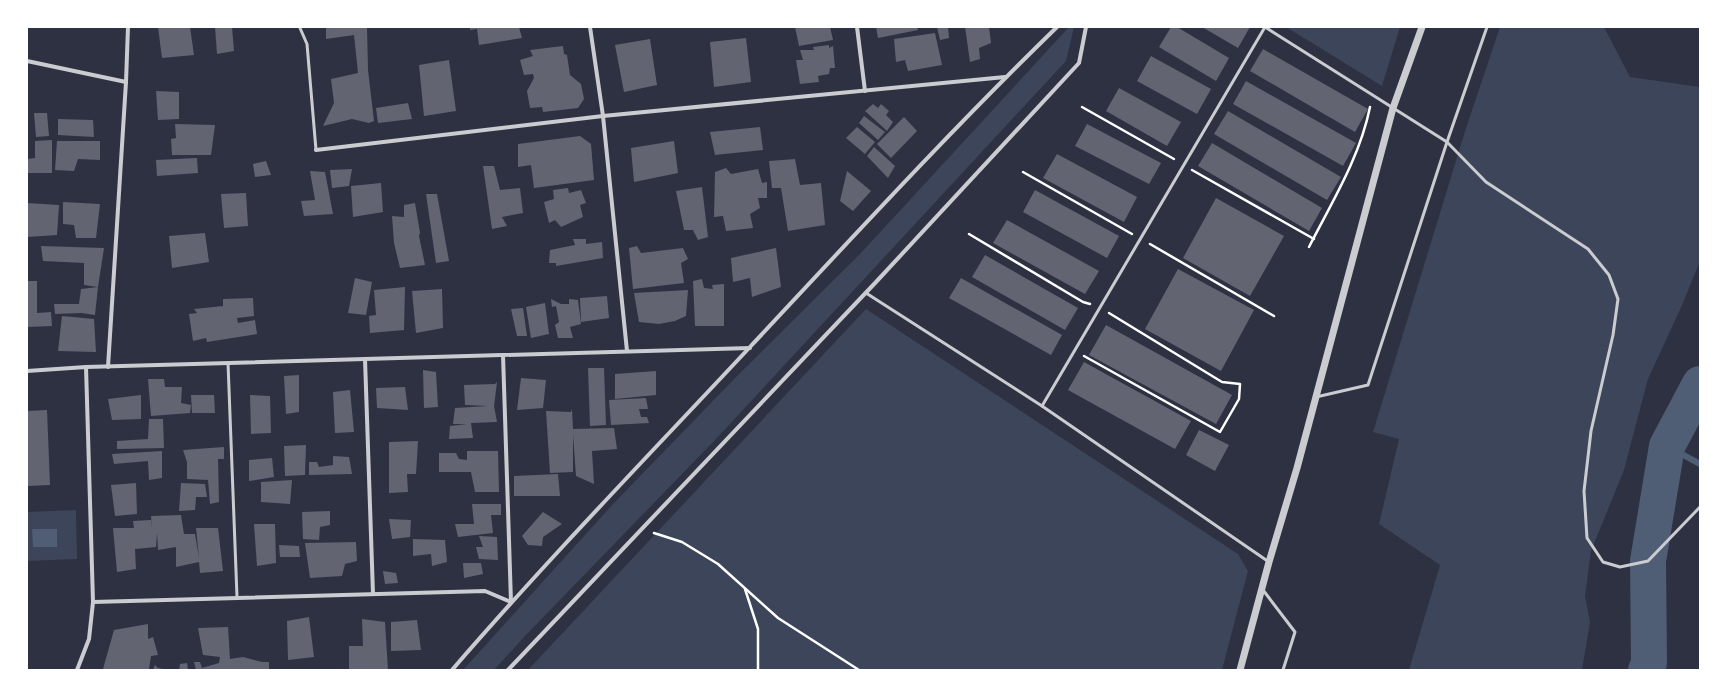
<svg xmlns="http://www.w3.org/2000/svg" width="1727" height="697" font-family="'Sofia Sans Condensed',sans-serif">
<rect width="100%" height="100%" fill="#2d3142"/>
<g fill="#3c4559">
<path d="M1069 27H1074L1066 61 716 439 526 635 494 670H463L613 504 738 375 860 254Z"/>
<path d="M1286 27H1400L1382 86Z"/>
<path d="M1500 27H1604L1630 77 1700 87V261L1683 303 1648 379 1624 470 1591 551 1585 596 1590 622 1582 670H1409L1440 565 1379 524 1399 439 1373 432 1466 128Z"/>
<path d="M866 309 1238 554 1248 571 1222 670H528Z"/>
<path d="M76 510 77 559 27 561V512Z"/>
</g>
<path fill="#4f5d75" d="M32 529H57V547H33Z"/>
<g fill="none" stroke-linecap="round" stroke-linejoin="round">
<path stroke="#4f5d75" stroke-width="6" d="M1667 446 1700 464"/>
<path stroke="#4f5d75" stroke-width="36" d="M1646 670 1649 663 1648 561 1667 446 1700 384"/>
</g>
<g fill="#626471">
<path d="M158 27H190L194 55 162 58Z"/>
<path d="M215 27H232L234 51 217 54Z"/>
<path d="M326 27H367L368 70 374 121 369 123 352 119 323 126 334 103 331 79 358 73 354 35 326 39Z"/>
<path d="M470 27H519L522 38 479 45 477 29 470 30Z"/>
<path d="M795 27H830L833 40 799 46Z"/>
<path d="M876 27H917L918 30 878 38Z"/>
<path d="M937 27H948L949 38 940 40Z"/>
<path d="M965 27H989L991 43 979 48 980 59 970 62Z"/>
<path d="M1171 27H1177L1229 58 1216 81 1159 47Z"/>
<path d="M1202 27H1250L1238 48Z"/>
<path d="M935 33 942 65 908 71 905 60 896 62 894 39Z"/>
<path d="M746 38 751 82 714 87 710 42Z"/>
<path d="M650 39 657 85 624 92 615 45Z"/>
<path d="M829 45V48L833 46 835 68H830L829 74 818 76 819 82 800 84 796 60H803L800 50H814L813 47Z"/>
<path d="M563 46 564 54 567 55 570 75 581 84 584 99 578 108 543 112 542 107 530 108 527 91 534 78 533 74 524 75 520 60 533 56 530 50Z"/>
<path d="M1263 49 1368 109 1355 132 1250 71Z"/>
<path d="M1151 56 1211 89 1197 114 1137 81Z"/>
<path d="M449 60 456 111 424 116 419 65Z"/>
<path d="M1246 81 1356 143 1343 166 1233 104Z"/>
<path d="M1119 88 1181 122 1167 146 1106 111Z"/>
<path d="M156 91 179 92V119L158 120Z"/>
<path d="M408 103 412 119 378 123 376 108Z"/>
<path d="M873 104 878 108 881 104 889 111 886 115 893 122 887 131 865 111Z"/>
<path d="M1228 111 1341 177 1327 200 1214 134Z"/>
<path d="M34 113H47L49 136 36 137Z"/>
<path d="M864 116 885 132 878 140 859 123Z"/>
<path d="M904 117 917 131 891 158 877 144Z"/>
<path d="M58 119 93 120 94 137 58 135Z"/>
<path d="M175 124 215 125 211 155H172L171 139 176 138Z"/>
<path d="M1087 124 1161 163 1149 184 1075 146Z"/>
<path d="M760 127 763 150 715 155 710 132Z"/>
<path d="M857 127 875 142 865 154 846 138Z"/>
<path d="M580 136 591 144 594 180 534 188 531 165 518 167V144Z"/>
<path d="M52 140V173H27V159L35 158V141Z"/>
<path d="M57 141H100V160L78 159 74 171 55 170Z"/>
<path d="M674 141 678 173 634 182 631 148Z"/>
<path d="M1212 143 1322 208 1309 231 1198 166Z"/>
<path d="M874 147 895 166 888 178 867 156Z"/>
<path d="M1057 154 1137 197 1124 222 1043 178Z"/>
<path d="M197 158 198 173 157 176 156 160Z"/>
<path d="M795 159 800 185 821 183 825 225 788 231 781 188H772L769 161Z"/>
<path d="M266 161 271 175 255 177 253 164Z"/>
<path d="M483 166H494L500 190 520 188 523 213 502 217 507 226 492 229Z"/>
<path d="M726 168 731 174 758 169 762 183 767 182V198H758L760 208 750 214 753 228 726 231 723 216 714 217 715 172Z"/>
<path d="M352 169 349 186 332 188 330 170Z"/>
<path d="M310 171 325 172 333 214 304 216 301 201 315 200Z"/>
<path d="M847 171 871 191 853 211 840 201Z"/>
<path d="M381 183 383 212 353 217 351 186Z"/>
<path d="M702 187 708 237 698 240 693 230H684L676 191Z"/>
<path d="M568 188 569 193 581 190 586 203 580 205 583 217 561 227 555 220 549 223 544 202 554 199 553 190Z"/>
<path d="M1035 190 1119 236 1107 258 1023 212Z"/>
<path d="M246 193 248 226 224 228 221 194Z"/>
<path d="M426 194H437L449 261 436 263Z"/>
<path d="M1216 198 1284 236 1250 296 1183 258Z"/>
<path d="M63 202 100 204 96 238H76L74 225 63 224Z"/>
<path d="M27 203 59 205 57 235 27 237Z"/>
<path d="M415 203 420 233 419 236 425 265 400 268 394 243 392 216 404 217V205Z"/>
<path d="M1007 220 1099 271 1085 294 993 243Z"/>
<path d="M205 233 209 262 172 268 169 236Z"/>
<path d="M573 239H586V244L602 242 603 258 556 266V263H549L550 250 575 245Z"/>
<path d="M41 246 104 248 98 287 84 285V263L43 261Z"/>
<path d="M637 246 641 253 683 248 688 259 681 263 684 283 633 289 629 248Z"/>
<path d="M776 248 781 287 752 297 750 278 733 282 731 258Z"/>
<path d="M985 255 1078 308 1065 330 972 277Z"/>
<path d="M1178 269 1254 310 1221 371 1145 329Z"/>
<path d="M355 278 372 282 366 315 348 313Z"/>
<path d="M961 278 1062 335 1051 355 949 298Z"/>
<path d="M702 279 704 288 713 289 712 285 724 284V326H695L693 281Z"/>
<path d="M27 281H37V313L51 312 52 326 27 327Z"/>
<path d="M98 287 95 315 81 313 55 314 54 304H79L81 289Z"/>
<path d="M405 287 404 330 370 333 369 316 376 315 374 290Z"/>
<path d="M442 289 443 328 416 333 412 291Z"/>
<path d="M688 290 686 316 675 321 659 324 639 322 634 293Z"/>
<path d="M607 296 609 318 581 322 580 298Z"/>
<path d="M253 298 254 316 237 318 238 323 255 320 257 334 207 342 206 338 193 341 189 314 197 313 194 309 223 306V299Z"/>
<path d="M551 299 561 304H569V299L578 300 581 324 570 327 573 338H558L555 325 559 322 556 306 552 307Z"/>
<path d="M545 303 549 334 531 338 526 307Z"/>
<path d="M523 308 527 336H517L511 309Z"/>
<path d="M62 316 94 319 96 352 58 351Z"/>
<path d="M1106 325 1232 395 1216 424 1089 355Z"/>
<path d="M1084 362 1191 421 1175 449 1068 390Z"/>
<path d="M588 368H604L606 425 590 426Z"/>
<path d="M423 370 436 372 438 407 424 408Z"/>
<path d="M656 371V395L615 399V374Z"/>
<path d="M299 375V412L286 414 284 376Z"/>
<path d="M521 378 546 380 543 408 517 410Z"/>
<path d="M148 379H164L165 387H182L181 403 191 405 190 413 151 416Z"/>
<path d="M497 382 494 406 497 422 471 423 473 438 449 439 450 426 467 424H453L455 408 488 406 465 405 464 385 495 384Z"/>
<path d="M405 387 408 410 377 408 376 388Z"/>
<path d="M350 390 354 432 335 433 333 392Z"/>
<path d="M141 395V419L112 420 108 399Z"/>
<path d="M191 395H214L215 413H192Z"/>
<path d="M250 395 270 396 271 433 251 434Z"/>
<path d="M646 398 648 409H639L641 417H647L649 423 611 425 609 400Z"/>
<path d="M572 409 573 429 614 428 617 449 592 451 594 484 576 476 573 434V472L550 473 546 411 571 412Z"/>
<path d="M47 410 50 485 27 486V411Z"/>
<path d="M149 419H163L164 448 117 449V441L148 439Z"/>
<path d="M1199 430 1229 445 1215 471 1186 455Z"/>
<path d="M418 441 416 474H407L408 492 389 493V442Z"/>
<path d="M306 445 305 475 285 476 284 446Z"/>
<path d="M224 447V459H218L219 502 210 504 208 480 187 479V462L183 450Z"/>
<path d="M162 451V478L149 480 148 461 114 464 112 454Z"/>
<path d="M467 451H498L499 492H475L471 472H439V453H456L459 459 467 460Z"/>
<path d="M333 456 349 457 352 474 309 475V462H317L319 467 333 465Z"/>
<path d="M272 458 274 477 249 481V460Z"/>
<path d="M558 474 560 496H514V476Z"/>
<path d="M292 480 290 504 261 502V482Z"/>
<path d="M136 483 137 514 115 516 111 485Z"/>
<path d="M181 483 205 484 207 497H196L195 510 179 511Z"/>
<path d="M472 504H501V515H491L493 533 458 537 455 524H474Z"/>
<path d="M330 511V525L320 527 319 540 303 539 302 512Z"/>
<path d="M543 512 562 524 543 537 542 546 528 545 522 536Z"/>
<path d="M181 515 184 534H195L199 558 196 528H218L223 571 200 573 199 562 176 567V547L158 550 157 533 156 547 135 549 136 569 117 572 113 528H134L133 521 151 520 152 529 151 516Z"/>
<path d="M389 519 411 520 410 537 392 539Z"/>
<path d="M254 524H275L276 563 257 566Z"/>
<path d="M479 536 497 537 498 560 479 559 476 547H483Z"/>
<path d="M413 539 445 540 447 562 432 566 431 554 413 556Z"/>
<path d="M356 542 357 561 345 564 342 576 310 578 305 543Z"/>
<path d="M279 545 299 546 300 557H280Z"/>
<path d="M463 563H481L483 574 464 578Z"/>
<path d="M383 571 396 573 398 583 385 584Z"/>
<path d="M309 617 314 657 288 660 287 621Z"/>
<path d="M362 619 385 622 388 670H349V646H363Z"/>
<path d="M417 620 421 650 391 651V622Z"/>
<path d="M148 624V639L153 637 158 655 151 656 149 669H103L114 630Z"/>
<path d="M228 627 230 659 243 657 262 662H269V670H196L194 662H200L202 668 219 663 220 657 203 655 198 628Z"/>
<path d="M187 663 188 670H179L180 664Z"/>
<path d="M155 665 158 668 169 670H153Z"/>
</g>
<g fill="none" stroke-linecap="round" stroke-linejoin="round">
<g stroke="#fff" stroke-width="2.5">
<path d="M1082 107 1174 159"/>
<path d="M1192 170 1314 239"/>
<path d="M1023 172 1132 234"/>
<path d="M969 234 1083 302 1090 304"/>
<path d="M1150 244 1274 316"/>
<path d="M1309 247C1332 202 1360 157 1370 107"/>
<path d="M1084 356 1220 432 1239 399 1240 384 1222 382 1109 313"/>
<path d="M654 533 682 542 718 564 778 618 859 670"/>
<path d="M745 589 758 629V670"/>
</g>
<g stroke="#caccd0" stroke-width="3">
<path d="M1265 27 1447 142 1486 182 1588 249 1609 275 1618 299 1613 335 1591 431 1584 491 1587 538 1603 562 1620 567 1648 561 1700 507"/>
<path d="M300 28 307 44 316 150"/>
<path d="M866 293 1042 406 1269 562"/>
<path d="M228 363 237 597"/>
<path d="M1316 397 1368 385 1447 142 1487 27"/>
<path d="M1042 406 1265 27"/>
<path d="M1263 590 1295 632 1283 670"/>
</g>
<g stroke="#caccd0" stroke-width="4">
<path d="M590 27 603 116 627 351"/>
<path d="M857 27 865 91"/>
<path d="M27 61 126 82"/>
<path d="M316 150 603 116 1005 77"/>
<path d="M365 359 373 594"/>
<path d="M108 367 126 82 128 27"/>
<path d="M27 371 86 367 750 348"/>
<path d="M93 602 485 591 511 602 503 355"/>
<path d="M77 670 89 639 93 602 86 367"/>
<path d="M452 670C548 559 650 454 750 347 851 239 951 130 1057 27"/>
<path d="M508 670 876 282 1079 63 1086 27"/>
</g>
<path stroke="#caccd0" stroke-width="7" d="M1240 670 1269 562 1297 468 1393 108 1422 27"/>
</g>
<rect width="1727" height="697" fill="none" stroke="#ffffff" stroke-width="56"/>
</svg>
